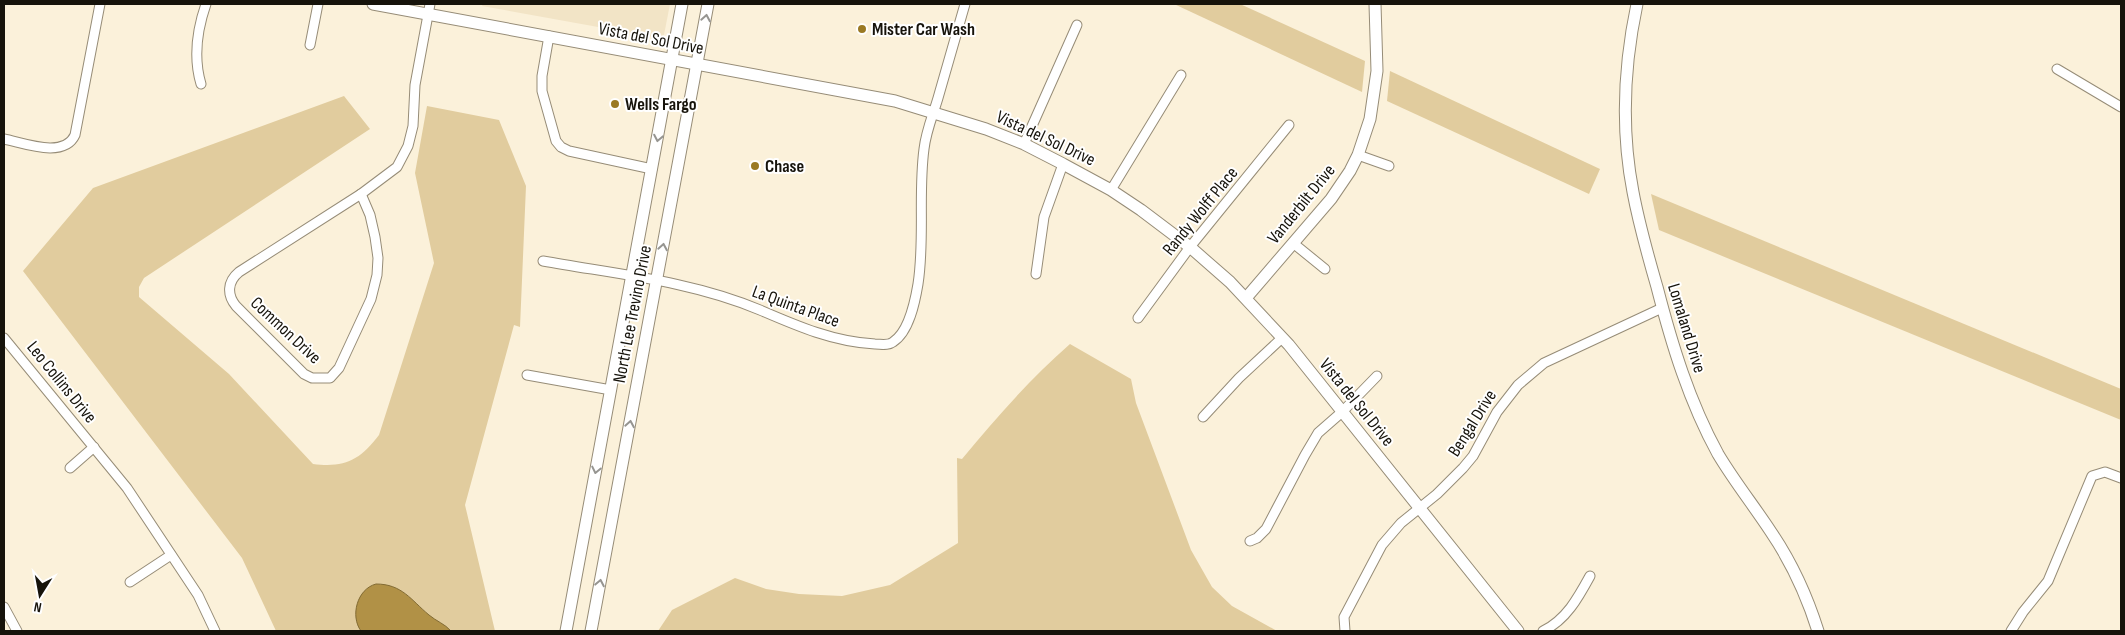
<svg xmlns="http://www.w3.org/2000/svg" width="2125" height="635" font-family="'Sofia Sans Condensed',sans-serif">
<rect width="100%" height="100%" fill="#fbf1da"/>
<path fill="#f2e4c6" d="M483 4H670L664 35 659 38 482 6Z"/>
<g fill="#e1cc9e">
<path d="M1174 4H1240L1365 61 1362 92Z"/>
<path d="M1390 71 1600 169 1589 194 1387 101Z"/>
<path d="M344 96 370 129 144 278 139 287V297L229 374 313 464C345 468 360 460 379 435L434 263 415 173 427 106 499 120 526 186 520 327 514 325 465 505 495 631H276L242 558 23 271 93 188Z"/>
<path d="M1651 194 2121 389V420L1659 230Z"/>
<path d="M1070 344 1131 379 1136 403 1191 550 1212 587 1232 606 1277 631H658L672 610 735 578 766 589 799 594 842 596 890 585 958 543 957 458 962 459C997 417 1029 380 1070 344Z"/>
</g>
<path fill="#b19146" stroke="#826b34" d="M376 584C402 584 411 600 429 615 436 621 445 624 451 631H361C350 616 357 589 376 584Z"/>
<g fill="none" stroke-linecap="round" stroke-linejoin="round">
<defs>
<g id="street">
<path d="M549 36 542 76V91L556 141 561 147 569 151 652 169"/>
<path d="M310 45 318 4"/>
<path d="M2057 69 2121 107"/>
<path d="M201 84C193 57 197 30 206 4"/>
<path d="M4 139C24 143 64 159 75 135L100 4"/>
<path d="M1024 144 1077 25"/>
<path d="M1358 155 1389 166"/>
<path d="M1111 190 1181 75"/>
<path d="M361 194 370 215 375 237 378 258 377 275 371 299 339 368 330 378H312L304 374 236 306C227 295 227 282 239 272Z"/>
<path d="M361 194 397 167 408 146 413 126 415 85 430 4"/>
<path d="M1293 243 1325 269"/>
<path d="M543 261C615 274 692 281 760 310 797 326 834 342 875 344 881 344 888 346 893 342 909 332 915 302 918 284 925 239 918 194 924 149 926 131 933 115 938 98 947 67 956 35 965 4"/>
<path d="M1036 274 1044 217 1063 164"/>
<path d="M1138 318 1190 247 1289 125"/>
<path d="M4 338 127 488 198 595 215 631"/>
<path d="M527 375 611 390"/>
<path d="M1203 417 1239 378 1282 338"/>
<path d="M70 468 94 447"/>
<path d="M1250 541 1257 538 1266 529 1305 455 1318 433 1342 412 1377 376"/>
<path d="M130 582 171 555"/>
<path d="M4 607 17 631"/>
<path d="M1345 631 1344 617 1382 545 1401 523 1437 494 1463 468 1473 456 1497 412 1518 385 1544 363 1662 308"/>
<path d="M1543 631C1566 620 1578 598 1590 576"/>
<path d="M2011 631 2023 612 2048 581 2092 476 2105 472 2121 478"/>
</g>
<g id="secondary">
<path d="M373 4 895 101 986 129 1024 144 1063 164 1111 190 1141 210 1190 247 1230 282 1289 345 1518 631"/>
<path d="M1637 4C1624 65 1621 130 1633 192 1639 224 1648 256 1657 287 1672 345 1689 401 1718 454 1734 481 1754 506 1771 532 1792 563 1807 596 1818 631"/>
<path d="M1246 298 1331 199 1350 171 1358 155 1370 119 1377 71 1375 4"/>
<path d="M566 631 682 4"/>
<path d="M591 631 708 4"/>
</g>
</defs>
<use href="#street" stroke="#968c77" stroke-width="11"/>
<use href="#secondary" stroke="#968c77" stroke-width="13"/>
<use href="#street" stroke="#fff" stroke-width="9"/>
<use href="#secondary" stroke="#fff" stroke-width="11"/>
</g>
<defs><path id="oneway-chevron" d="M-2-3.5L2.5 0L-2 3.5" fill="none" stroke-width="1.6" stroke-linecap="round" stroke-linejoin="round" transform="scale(1.25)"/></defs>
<g stroke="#969591">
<use href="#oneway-chevron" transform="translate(706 18) rotate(-80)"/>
<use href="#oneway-chevron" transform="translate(658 138) rotate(101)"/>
<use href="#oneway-chevron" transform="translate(663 247) rotate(-80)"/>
<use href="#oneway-chevron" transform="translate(630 424) rotate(-80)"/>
<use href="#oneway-chevron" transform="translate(596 470) rotate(102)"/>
<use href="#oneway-chevron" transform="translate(600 583) rotate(-79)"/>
</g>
<g fill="#9a7923" stroke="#fff" stroke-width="2">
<circle cx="862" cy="29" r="5"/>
<circle cx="615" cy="104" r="5"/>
<circle cx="755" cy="166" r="5"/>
</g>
<g text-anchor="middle" stroke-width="4" stroke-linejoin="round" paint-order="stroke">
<g font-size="18" font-weight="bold" fill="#16130b" stroke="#fff" text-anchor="start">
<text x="872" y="35">Mister Car Wash</text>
<text x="625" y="110">Wells Fargo</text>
<text x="765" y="172">Chase</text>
</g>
<g font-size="18" fill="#16130b" stroke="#fff">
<text transform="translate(651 38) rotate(11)" y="6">Vista del Sol Drive</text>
<text transform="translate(1046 138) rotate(25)" y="6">Vista del Sol Drive</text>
<text transform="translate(1301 204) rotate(-51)" y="6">Vanderbilt Drive</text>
<text transform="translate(1200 211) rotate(-51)" y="6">Randy Wolff Place</text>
<text transform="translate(796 306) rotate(20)" y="6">La Quinta Place</text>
<text transform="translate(632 314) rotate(-79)" y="6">North Lee Trevino Drive</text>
<text transform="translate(1687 328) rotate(73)" y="6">Lomaland Drive</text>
<text transform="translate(286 330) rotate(43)" y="6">Common Drive</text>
<text transform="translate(62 382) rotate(51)" y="6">Leo Collins Drive</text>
<text transform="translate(1357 402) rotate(51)" y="6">Vista del Sol Drive</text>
<text transform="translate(1472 423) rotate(-58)" y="6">Bengal Drive</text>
</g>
</g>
<rect width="2125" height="635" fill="none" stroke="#16130b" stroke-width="10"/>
<g transform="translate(40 595) rotate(191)" stroke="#ffffff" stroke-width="4" paint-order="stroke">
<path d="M0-4L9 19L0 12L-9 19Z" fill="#16130b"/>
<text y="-8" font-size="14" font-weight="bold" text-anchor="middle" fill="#16130b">N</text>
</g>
</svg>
